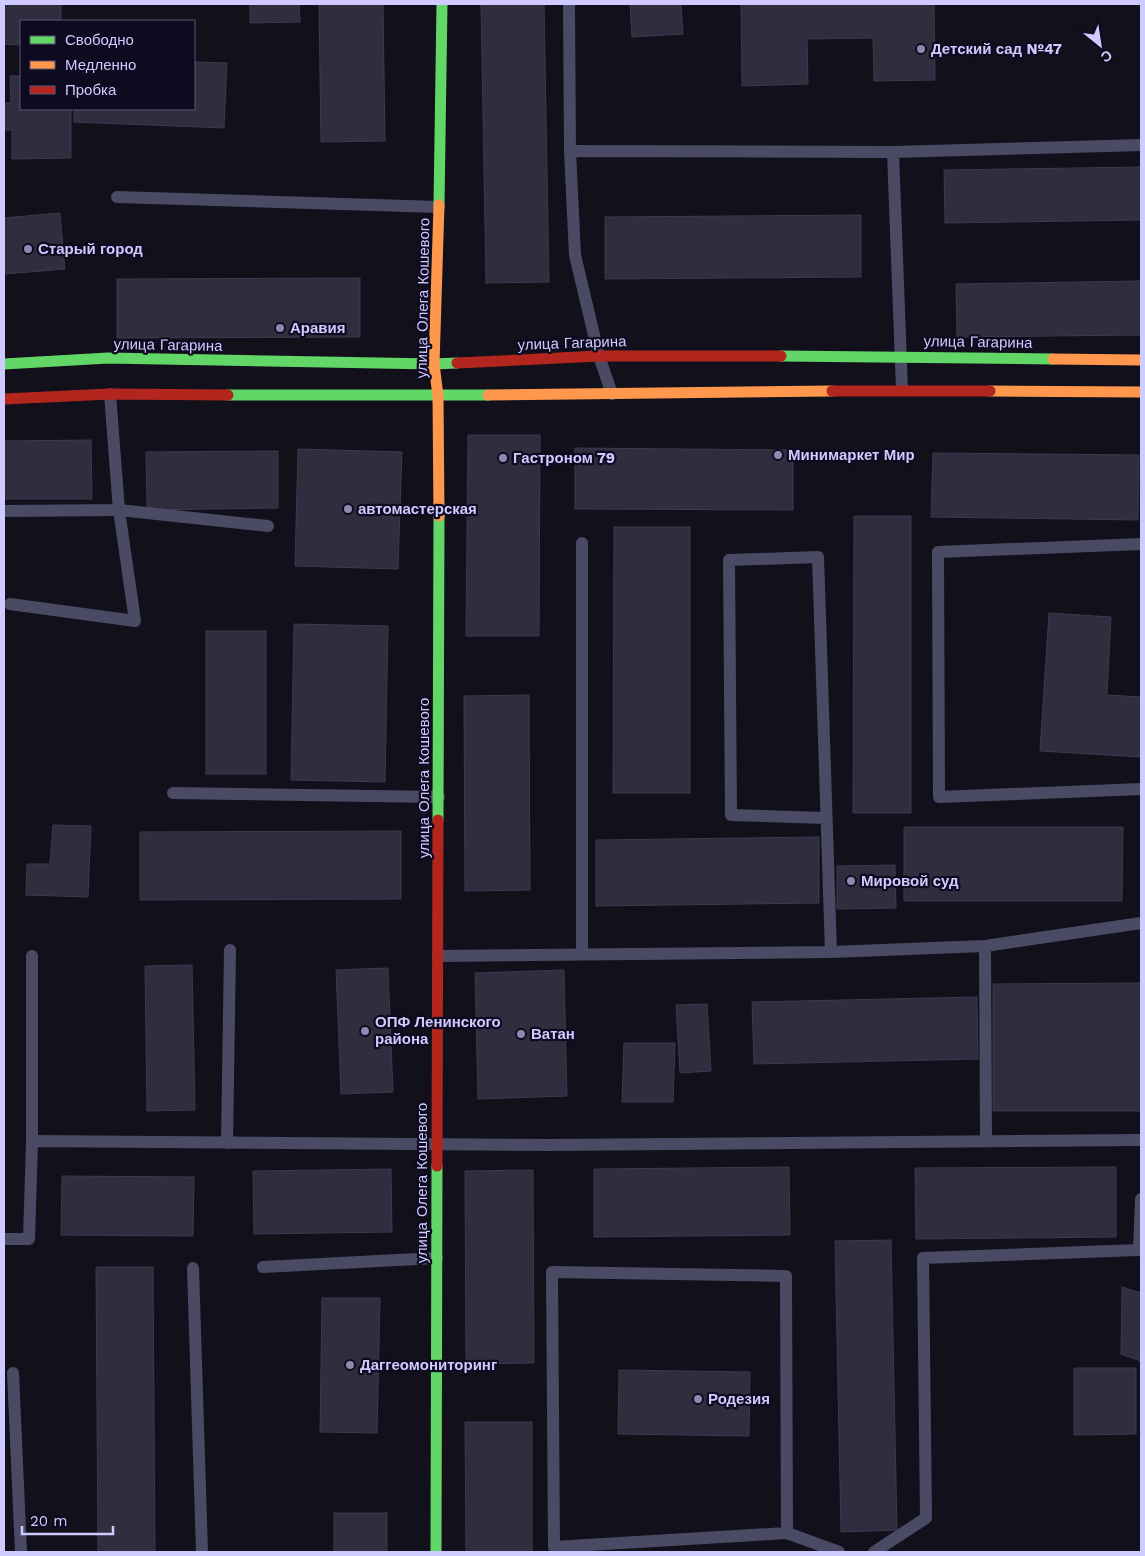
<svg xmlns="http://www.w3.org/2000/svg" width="1145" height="1556" font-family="'Work Sans',sans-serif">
<rect width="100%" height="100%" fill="#12101b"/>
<g fill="#302d3e" stroke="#3d3950">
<path d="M4 4H61V21H21V45L4 44Z"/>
<path d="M250 4H299L300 22 250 23Z"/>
<path d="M319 4H383L385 141 321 142Z"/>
<path d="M481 4H544L549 282 486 283Z"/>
<path d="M630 4H681L683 34 632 37Z"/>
<path d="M741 4H934L935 80 874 81 873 38 807 39 808 84 742 86Z"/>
<path d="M194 62 227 63 224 128 74 122V109H194Z"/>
<path d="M10 76H21V109H71V158L12 159V130H4V103H11Z"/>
<path d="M1141 167V220L945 223 944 170Z"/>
<path d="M60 213 65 269 4 274V218Z"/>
<path d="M861 215V277L605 279V217Z"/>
<path d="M360 278V337L117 338V279Z"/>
<path d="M1141 281V335L957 337 956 284Z"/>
<path d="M468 435H540L539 636H466Z"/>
<path d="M91 440 92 499H4V441Z"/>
<path d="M575 448 793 450V510L575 509Z"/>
<path d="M298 449 402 452 398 569 295 566Z"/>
<path d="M278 451V508L147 510 146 452Z"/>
<path d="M933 453 1139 455 1138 520 931 517Z"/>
<path d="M854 516H911V813H853Z"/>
<path d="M614 527H690V793H613Z"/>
<path d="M1049 613 1111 617 1107 695 1141 697V757L1040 751Z"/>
<path d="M294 624 388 626 385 782 291 780Z"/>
<rect x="206" y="631" width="60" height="143"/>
<path d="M529 695 530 890 465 891 464 696Z"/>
<path d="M53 825 91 826 88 897 26 895 27 864H50Z"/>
<path d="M904 827H1123L1122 901H904Z"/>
<path d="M401 831V899L140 900V832Z"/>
<path d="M819 837V903L596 906V840Z"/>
<path d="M895 865 896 908 837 909V866Z"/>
<path d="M192 965 195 1110 147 1111 145 966Z"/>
<path d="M388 968 393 1092 341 1094 336 970Z"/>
<path d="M564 970 567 1096 478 1099 475 973Z"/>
<path d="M1141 983V1111H993V984Z"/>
<path d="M977 997 978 1059 754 1064 752 1002Z"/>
<path d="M707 1004 711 1071 680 1073 676 1005Z"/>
<path d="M624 1043H675L673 1102H622Z"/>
<path d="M789 1167 790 1235 594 1237V1169Z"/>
<path d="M1116 1167V1237L916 1239 915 1168Z"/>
<path d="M391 1169 392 1232 254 1234 253 1171Z"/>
<path d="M533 1170 534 1363 466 1364 465 1171Z"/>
<path d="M62 1176 194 1177 193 1236 61 1235Z"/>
<path d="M891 1240 897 1530 841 1532 835 1241Z"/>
<path d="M96 1267H153L155 1552H98Z"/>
<path d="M1122 1287 1141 1293V1361L1121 1354Z"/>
<path d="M322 1298H380L377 1433 320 1432Z"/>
<path d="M1074 1368H1136V1434L1074 1435Z"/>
<path d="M619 1370 750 1372 749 1436 618 1434Z"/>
<path d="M465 1422H532V1552H466Z"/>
<rect x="334" y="1513" width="53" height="39"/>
</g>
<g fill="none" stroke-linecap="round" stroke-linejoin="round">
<g stroke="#4b4a65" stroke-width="12">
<path d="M569 4 570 151"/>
<path d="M117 197 439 207"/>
<path d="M902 390 893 152 1141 145"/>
<path d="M612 394 599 356 575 255 570 151 893 152"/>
<path d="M4 511 119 510 110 394"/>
<path d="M1141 544 938 552 939 797 1141 789"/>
<path d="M10 604 135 621 119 510 268 526"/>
<path d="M173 793 439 797"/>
<path d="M826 818 731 815 729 560 818 557 831 952"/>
<path d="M985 946 986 1141"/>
<path d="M582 954V543"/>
<path d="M438 956 831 952 985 946 1141 923"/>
<path d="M32 1141V956"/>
<path d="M227 1143 230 950"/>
<path d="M4 1239H29L32 1141 548 1145 1141 1140"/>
<path d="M263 1267 437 1258"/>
<path d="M193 1268 202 1552"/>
<path d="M552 1272 786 1276 787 1533 554 1547Z"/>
<path d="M13 1373 21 1552"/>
<path d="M787 1533 839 1552"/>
<path d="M874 1552 926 1518 923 1258 1139 1250 1141 1199"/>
</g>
<g stroke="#63d668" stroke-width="11">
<path d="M439 205 442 4"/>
<path d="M781 356 1053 359"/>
<path d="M4 364 108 358 434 364 457 363"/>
<path d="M228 395H488"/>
<path d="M438 820 439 516"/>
<path d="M436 1552 437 1166"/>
</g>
<g stroke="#ff974d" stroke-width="11">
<path d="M1053 359 1141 360"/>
<path d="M990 391 1141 392"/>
<path d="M488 395 832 391"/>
<path d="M439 516 438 396 434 364 439 205"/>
</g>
<g stroke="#b3261e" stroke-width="11">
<path d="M457 363 599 356H781"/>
<path d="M832 391H990"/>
<path d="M4 399 110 394 228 395"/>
<path d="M437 1166 438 820"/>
</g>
</g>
<g fill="#8d89af" stroke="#0e0b20" stroke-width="2">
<circle cx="921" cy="49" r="5"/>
<circle cx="28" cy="249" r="5"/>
<circle cx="280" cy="328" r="5"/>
<circle cx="778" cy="455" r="5"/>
<circle cx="503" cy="458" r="5"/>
<circle cx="348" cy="509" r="5"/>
<circle cx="851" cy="881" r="5"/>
<circle cx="365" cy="1031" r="5"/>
<circle cx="521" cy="1034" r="5"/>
<circle cx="350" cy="1365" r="5"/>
<circle cx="698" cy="1399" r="5"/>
</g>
<g text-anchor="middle" stroke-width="4.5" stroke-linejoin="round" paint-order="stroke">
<g font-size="15" font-weight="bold" fill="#cfcaff" stroke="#0e0b20" text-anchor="start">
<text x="931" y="54">Детский сад №47</text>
<text x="38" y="254">Старый город</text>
<text x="290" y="333">Аравия</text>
<text x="788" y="460">Минимаркет Мир</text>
<text x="513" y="463">Гастроном 79</text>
<text x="358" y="514">автомастерская</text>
<text x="861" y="886">Мировой суд</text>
<text x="375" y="1027">ОПФ Ленинского<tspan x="375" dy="17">района</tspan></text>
<text x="531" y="1039">Ватан</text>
<text x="360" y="1370">Даггеомониторинг</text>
<text x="708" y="1404">Родезия</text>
</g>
<g font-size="15" fill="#cfcaff" stroke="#0e0b20">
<text transform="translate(423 298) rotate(-89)" y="5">улица Олега Кошевого</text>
<text transform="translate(978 342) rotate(1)" y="5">улица Гагарина</text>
<text transform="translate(572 343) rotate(-2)" y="5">улица Гагарина</text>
<text transform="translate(168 345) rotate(1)" y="5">улица Гагарина</text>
<text transform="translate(424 778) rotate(-90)" y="5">улица Олега Кошевого</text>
<text transform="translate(422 1183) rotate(-90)" y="5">улица Олега Кошевого</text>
</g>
</g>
<rect width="1145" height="1556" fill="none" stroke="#cfcaff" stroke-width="10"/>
<rect x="20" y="20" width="175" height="90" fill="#0e0b20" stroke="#5b5779"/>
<rect x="30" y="36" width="25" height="8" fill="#63d668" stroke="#5b5779"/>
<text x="65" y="45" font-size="15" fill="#cfcaff">Свободно</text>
<rect x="30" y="61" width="25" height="8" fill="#ff974d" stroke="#5b5779"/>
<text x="65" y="70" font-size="15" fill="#cfcaff">Медленно</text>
<rect x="30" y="86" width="25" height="8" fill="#b3261e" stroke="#5b5779"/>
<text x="65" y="95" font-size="15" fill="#cfcaff">Пробка</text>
<g transform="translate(1100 45) rotate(150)" stroke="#0e0b20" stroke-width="4" paint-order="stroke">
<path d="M0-4L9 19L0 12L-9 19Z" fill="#cfcaff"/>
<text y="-8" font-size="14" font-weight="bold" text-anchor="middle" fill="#cfcaff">С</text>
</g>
<path d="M22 1526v8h91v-8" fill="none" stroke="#cfcaff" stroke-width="2.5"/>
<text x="30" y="1526" font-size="15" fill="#cfcaff" stroke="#0e0b20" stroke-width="4" paint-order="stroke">20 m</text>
</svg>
